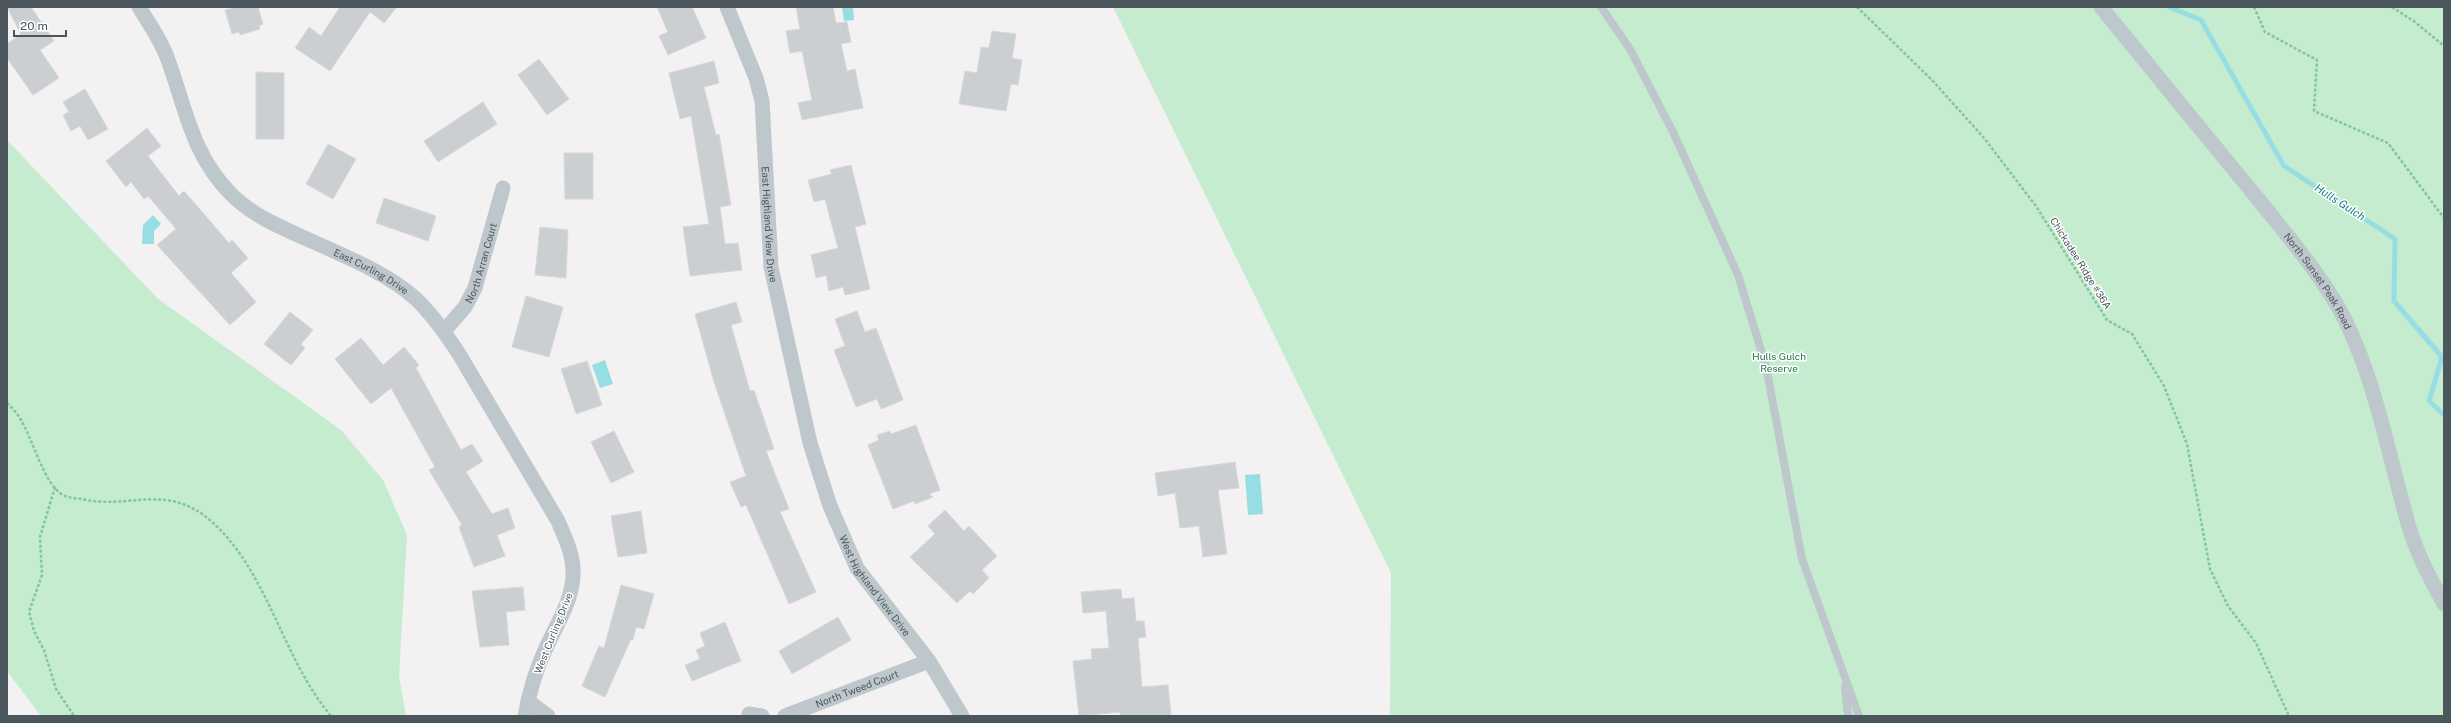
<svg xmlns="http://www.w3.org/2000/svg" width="2451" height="723" font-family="'Public Sans',sans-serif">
<rect width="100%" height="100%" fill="#f3f1f2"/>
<g fill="#c5eccf">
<path d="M1113 7H2444V716H1390L1391 573Z"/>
<path d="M7 140 157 298 341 430 383 480 407 535 399 676 406 716H41L7 671Z"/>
</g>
<g fill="#96dee4">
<path d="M842 7H853L854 20 844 21Z"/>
<path d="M153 215 161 224 154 231V244H142L143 225Z"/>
<path d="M605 360 613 384 600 388 592 365Z"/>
<path d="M1260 474 1263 514 1248 515 1245 475Z"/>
</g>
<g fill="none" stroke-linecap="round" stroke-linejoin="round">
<path stroke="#96dee4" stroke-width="5" d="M2169 7 2201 20 2284 166 2395 239 2394 301 2442 357 2429 401 2444 415"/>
</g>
<g fill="#cccfd2" stroke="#d6d8dc">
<path d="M7 7H31L54 41 40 50 59 78 33 95 7 58V44L21 34Z"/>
<path d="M237 7H258L263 24 259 26 260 29 240 35 239 32 232 34 225 10Z"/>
<path d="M340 7H397L384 23 370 12 330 71 295 48 309 27 321 36Z"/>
<path d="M657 7H692L706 38 668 55 659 36 668 32Z"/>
<path d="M796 7H833L836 23 847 22 851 42 841 44 847 71 855 69 863 108 802 120 798 103 812 100 802 51 790 53 786 31 800 29Z"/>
<path d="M992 31 1016 34 1012 58 1022 60 1018 85 1011 84 1006 111 959 104 965 71 977 73 981 47 989 48Z"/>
<path d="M539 59 569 99 547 115 518 75Z"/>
<path d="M714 61 719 83 704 87 716 135 719 134 731 205 720 207 725 244 738 243 742 270 690 276 683 227 709 224 691 116 680 119 669 73Z"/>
<path d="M256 72 284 73V139H256Z"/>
<path d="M85 89 108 129 88 140 80 126 71 131 63 115 69 112 63 102Z"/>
<path d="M483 102 497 124 438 162 424 141Z"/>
<path d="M147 128 161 146 148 156 179 196 184 191 229 243 232 240 248 258 231 273 256 302 230 325 157 245 176 229 148 196 144 199 131 182 126 187 106 161Z"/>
<path d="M328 144 356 159 333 199 306 184Z"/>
<path d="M564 153H593V199H565Z"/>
<path d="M851 165 866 224 855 227 870 289 845 295 843 287 829 291 826 275 816 278 811 255 838 248 825 199 814 202 808 180 832 174 830 170Z"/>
<path d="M384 198 436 216 428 241 376 223Z"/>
<path d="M540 227 568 230 566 278 535 275Z"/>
<path d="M526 296 563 307 549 357 512 347Z"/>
<path d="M736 302 742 322 731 325 750 391 754 390 774 449 766 451 789 509 780 512 816 592 789 604 746 505 741 507 730 482 746 476 714 382 695 314Z"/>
<path d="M857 311 865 332 876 328 903 400 881 409 877 399 856 407 834 350 845 346 835 319Z"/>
<path d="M290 312 313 330 301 344 305 348 291 365 264 344Z"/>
<path d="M361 338 383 365 404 347 419 365 416 368 461 450 472 444 483 461 466 472 492 514 508 508 515 528 497 535 505 556 474 567 459 527 462 525 429 470 435 467 391 388 371 404 335 359Z"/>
<path d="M587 361 602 405 576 414 561 369Z"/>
<path d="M916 425 940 490 929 494 933 497 915 504 914 501 893 509 868 445 879 440 877 435 890 431 891 434Z"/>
<path d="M614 431 634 472 611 483 591 442Z"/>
<path d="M1235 462 1239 488 1218 490 1227 554 1203 557 1199 526 1180 528 1175 493 1158 496 1155 473Z"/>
<path d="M945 510 964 531 969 526 997 556 982 570 989 578 973 594 970 591 957 603 910 557 935 534 928 526Z"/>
<path d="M641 511 647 553 618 557 611 516Z"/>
<path d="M621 585 654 594 644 629 636 627 633 640 631 639 605 697 582 686 599 646 604 648Z"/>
<path d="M523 587 525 610 506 612 509 645 480 647 472 591Z"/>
<path d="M1121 589 1122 599 1134 598 1136 621H1144L1146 637 1138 638 1142 687 1168 685 1171 716H1121L1120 712 1079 716 1073 661 1092 659 1091 649 1109 648 1106 611 1083 613 1081 592Z"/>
<path d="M838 617 851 640 792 674 779 651Z"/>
<path d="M725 622 741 661 692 681 685 665 700 659 696 650 705 646 700 633Z"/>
</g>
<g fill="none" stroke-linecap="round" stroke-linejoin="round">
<g stroke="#80c79b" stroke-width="2.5" stroke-dasharray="3 2" stroke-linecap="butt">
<path d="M1857 7 1932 80 1984 138 2036 206 2107 320 2132 334 2164 386 2187 444 2210 569 2228 606 2256 643 2289 716"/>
<path d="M2254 7 2265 32 2317 60 2314 111 2388 143 2444 218"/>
<path d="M2392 7 2415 22 2444 46"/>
<path d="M7 403C12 408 19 415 22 422 33 440 45 486 63 495 68 498 75 498 81 499 130 510 166 482 211 521 268 571 282 658 331 716"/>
<path d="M55 487 40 537 42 575 29 612 34 631 44 650 56 689 74 716"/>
</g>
<g stroke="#bec7cc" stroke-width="8">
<path d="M1601 7 1630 49 1673 132 1738 275 1766 366 1802 559 1859 716"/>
<path d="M1845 687 1848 716"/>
</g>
<g stroke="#bec7cc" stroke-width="15">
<path id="s1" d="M139 7C149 24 162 41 168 60 186 109 192 154 230 193 251 215 280 227 307 239 342 255 388 273 416 299 433 315 446 334 459 354L558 521C565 538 574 555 573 574 573 600 556 625 546 648 536 669 529 694 525 716"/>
<path id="s2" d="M727 7 756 78 762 101 771 267 810 443 830 506 857 568 929 661 962 716"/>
<path id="s3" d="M2101 7C2151 68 2200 129 2250 189 2280 227 2324 277 2345 320 2377 385 2389 458 2409 527 2417 554 2431 580 2444 604"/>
<path id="s4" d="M444 331 465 307 475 288 503 188"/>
<path d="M528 701 548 716"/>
<path d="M749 714 762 716"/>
<path id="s5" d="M785 716 929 661"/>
</g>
</g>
<g text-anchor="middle" stroke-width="3" stroke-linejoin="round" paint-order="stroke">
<g font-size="10" fill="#4b575d" stroke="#fff">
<text dy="4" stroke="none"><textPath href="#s2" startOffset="224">East Highland View Drive</textPath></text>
<text dy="4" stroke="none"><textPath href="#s4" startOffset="79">North Arran Court</textPath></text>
<text transform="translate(2081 263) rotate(58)" y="4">Chickadee Ridge #36A</text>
<text dy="4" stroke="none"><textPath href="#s1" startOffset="371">East Curling Drive</textPath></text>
<text dy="4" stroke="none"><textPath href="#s3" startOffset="350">North Sunset Peak Road</textPath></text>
<text dy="4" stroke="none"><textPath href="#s2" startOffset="605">West Highland View Drive</textPath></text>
<text transform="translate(553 633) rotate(-68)" y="4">West Curling Drive</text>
<text dy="4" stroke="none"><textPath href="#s5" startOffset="77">North Tweed Court</textPath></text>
</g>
<g font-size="10" fill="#217942" stroke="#fff">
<text x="1779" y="360">Hulls Gulch<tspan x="1779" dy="12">Reserve</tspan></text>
</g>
<g font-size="11" font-style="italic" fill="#1a808b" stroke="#fff">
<text transform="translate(2340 202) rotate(33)" y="4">Hulls Gulch</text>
</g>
</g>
<rect width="2451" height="723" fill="none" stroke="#4b575d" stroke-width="16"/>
<path d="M14 30v6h52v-6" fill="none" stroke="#4b575d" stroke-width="2"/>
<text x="20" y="30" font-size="12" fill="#4b575d" stroke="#ffffff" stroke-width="3" paint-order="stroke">20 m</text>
</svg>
